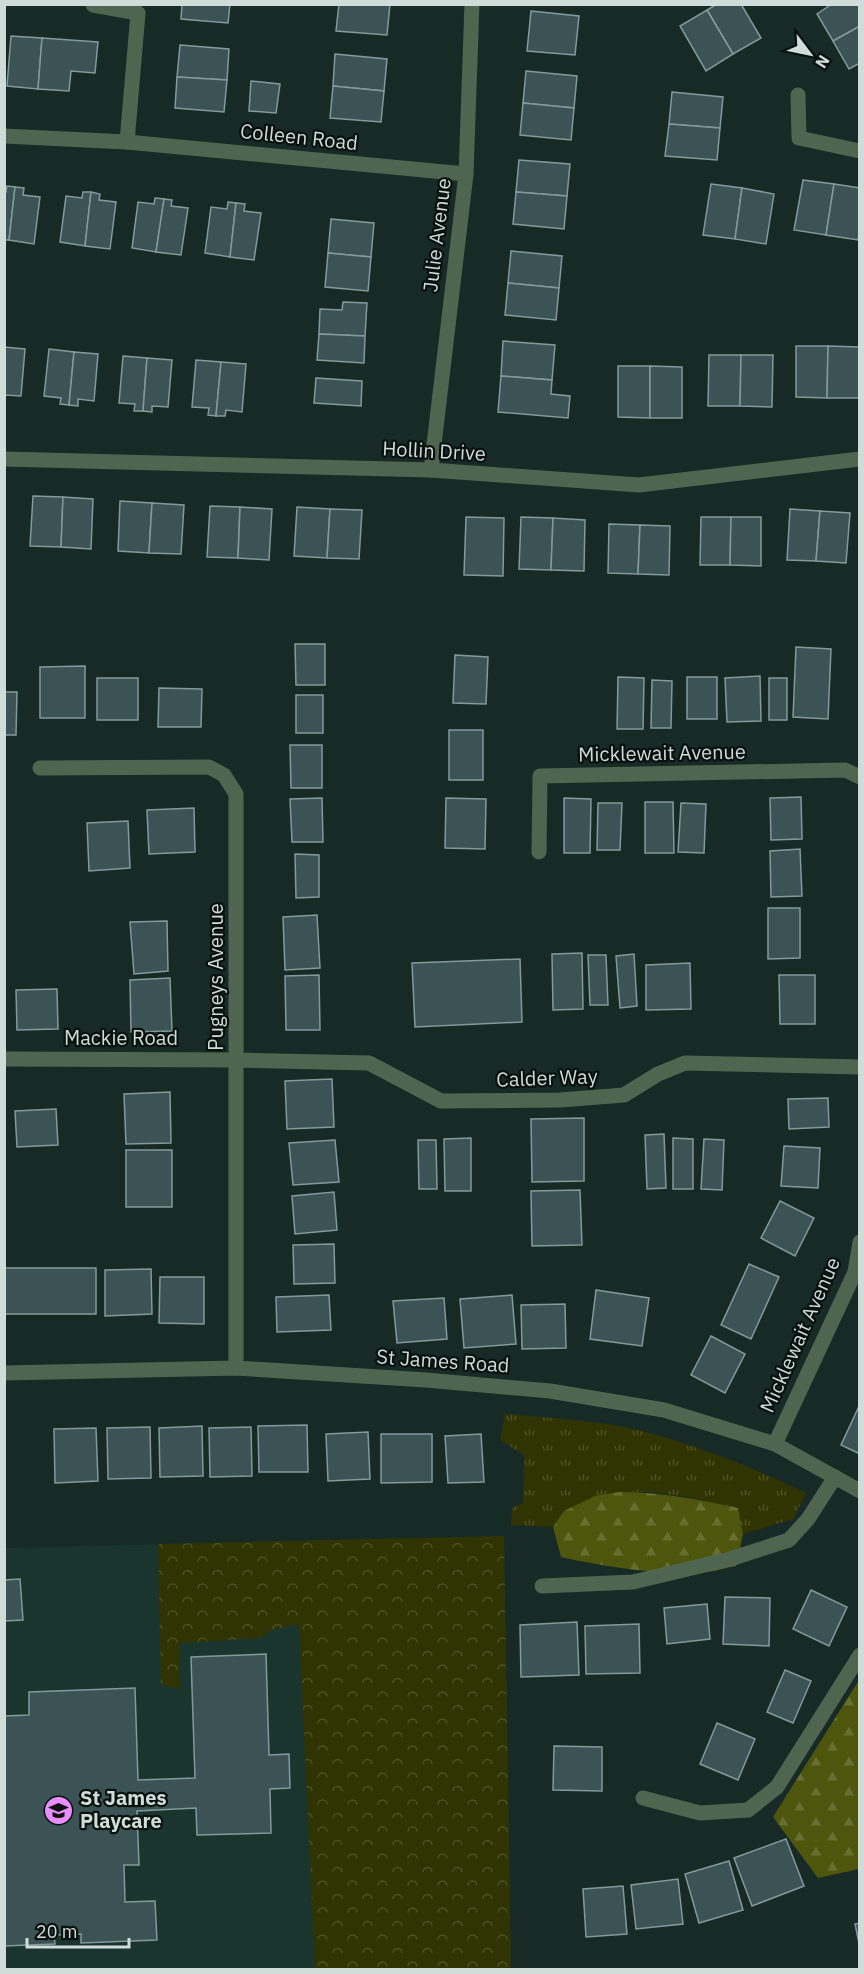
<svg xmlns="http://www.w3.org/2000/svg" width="864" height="1974" font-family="'IBM Plex Sans',sans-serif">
<defs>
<pattern id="grass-tufts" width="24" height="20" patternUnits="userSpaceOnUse" patternTransform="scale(1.5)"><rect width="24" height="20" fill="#2f3402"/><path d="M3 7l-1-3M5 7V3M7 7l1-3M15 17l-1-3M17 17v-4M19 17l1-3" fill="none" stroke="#4c5126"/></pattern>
<pattern id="forest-firs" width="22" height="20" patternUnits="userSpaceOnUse" patternTransform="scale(1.5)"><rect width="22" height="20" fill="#4e560d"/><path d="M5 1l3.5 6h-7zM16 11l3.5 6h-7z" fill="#666e30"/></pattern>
<pattern id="park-crowns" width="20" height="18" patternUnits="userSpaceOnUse" patternTransform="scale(1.5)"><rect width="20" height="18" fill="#2f3402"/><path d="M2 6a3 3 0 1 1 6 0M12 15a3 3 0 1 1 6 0" fill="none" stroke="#4c5126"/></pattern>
</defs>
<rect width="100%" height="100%" fill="#172a25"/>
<path fill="#1a352e" d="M504 1536 511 1969H5L4 1548Z"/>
<path fill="url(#grass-tufts)" d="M505 1414C549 1418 595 1420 638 1430 694 1444 754 1468 806 1493L793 1519 743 1534 738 1508 687 1497 649 1492H619L558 1527 511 1525 512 1508 523 1503 524 1455 500 1440Z"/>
<g fill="url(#forest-firs)">
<path d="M619 1492C660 1492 698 1499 738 1508L743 1534 736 1566C725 1568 714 1572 704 1572 656 1575 607 1567 561 1557L553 1527 564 1511 595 1496Z"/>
<path d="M859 1680V1869L818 1878 773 1817Z"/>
</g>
<path fill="url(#park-crowns)" d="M504 1536 511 1969H315L299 1624 271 1630 261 1638 179 1643 180 1689 161 1685 158 1544Z"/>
<g fill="#3c5355" stroke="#819a9c" stroke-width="1.5">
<path d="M182 4H230L228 23 181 19Z"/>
<path d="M339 4H390L387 35 336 31Z"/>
<path d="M717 4H741L761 38 733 54 707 10Z"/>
<path d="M832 4H860V26L833 41 817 14Z"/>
<path d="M707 10 733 54 706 71 680 26Z"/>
<path d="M531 11 579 16 575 55 527 51Z"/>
<path d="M860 26V63L849 69 833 41Z"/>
<path d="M11 36 42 38 38 89 7 86Z"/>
<path d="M42 38 98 42 95 73 71 71 69 91 38 89Z"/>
<path d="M180 45 229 49 227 80 177 77Z"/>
<path d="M335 54 387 59 384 91 333 86Z"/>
<path d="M526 71 577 76 574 108 523 103Z"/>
<path d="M177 77 227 80 224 112 175 108Z"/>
<path d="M251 81 280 84 276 113 249 111Z"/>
<path d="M333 86 384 91 381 122 330 118Z"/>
<path d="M672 92 723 97 720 128 669 124Z"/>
<path d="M523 103 574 108 571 140 520 135Z"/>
<path d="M669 124 720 128 717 160 665 156Z"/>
<path d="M519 160 570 164 567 196 516 192Z"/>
<path d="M803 180 834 184 826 235 794 230Z"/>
<path d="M711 184 742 188 735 239 703 235Z"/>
<path d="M834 184 860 188V229L858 240 826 235Z"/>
<path d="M7 186 15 187 9 240H4V192H6Z"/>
<path d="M15 187 24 188 23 195 40 197 34 244 9 240Z"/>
<path d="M742 188 774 194 766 244 735 239Z"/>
<path d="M83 192H91L85 246 60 242 66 196 82 198Z"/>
<path d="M91 192 100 194 99 200 116 202 110 249 85 246Z"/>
<path d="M516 192 567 196 564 229 513 224Z"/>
<path d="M155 198 164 199 156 252 132 248 138 202 154 204Z"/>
<path d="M164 199 172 200 171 206 188 208 181 255 156 252Z"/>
<path d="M228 202 236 203 230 257 205 253 211 207 227 209Z"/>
<path d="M236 203 245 204 244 211 261 213 254 260 230 257Z"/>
<path d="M331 219 374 223 371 257 328 253Z"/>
<path d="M511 251 562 256 559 288 508 283Z"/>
<path d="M328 253 371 257 368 291 325 287Z"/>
<path d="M508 283 559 288 556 320 505 315Z"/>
<path d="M343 302 367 303 365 336 319 334 320 309 342 310Z"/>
<path d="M319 334 365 336 364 363 317 360Z"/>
<path d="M503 341 555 345 552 380 501 376Z"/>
<path d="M796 346H828L827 398 796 397Z"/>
<path d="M828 346 860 347 859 398H827Z"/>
<path d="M4 347 25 349 21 396 5 395V401Z"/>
<path d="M49 349 74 352 69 405 60 404 61 398 44 396Z"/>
<path d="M74 352 98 354 94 401 78 399V406L69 405Z"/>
<path d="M709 355H741L740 406H708Z"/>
<path d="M741 355H773L772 407 740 406Z"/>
<path d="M123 356 147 358 143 411H134L135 404 119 403Z"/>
<path d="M147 358 172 360 168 407 152 406V412L143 411Z"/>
<path d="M196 360 221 362 216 416 208 415 209 408 192 407Z"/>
<path d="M221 362 246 364 242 412 226 410 225 416H216Z"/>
<path d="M618 366H650V418L618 417Z"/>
<path d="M650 366 682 367V418H650Z"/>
<path d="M501 376 552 380 551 394 570 396 568 418 498 412Z"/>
<path d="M316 378 362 381 361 406 314 403Z"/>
<path d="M33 496 63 497 61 547 30 546Z"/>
<path d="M63 497 93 499 91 549 61 547Z"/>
<path d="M120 501 152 503 149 553 118 551Z"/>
<path d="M152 503 184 505 181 554 149 553Z"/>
<path d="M210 506 240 507 238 558 207 557Z"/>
<path d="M240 507 272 509 269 560 238 558Z"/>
<path d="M297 507 330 509 327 558 294 556Z"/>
<path d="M330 509 362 510 359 559 327 558Z"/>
<path d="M790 509 820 511 816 561 787 560Z"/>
<path d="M820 511 850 513 846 563 816 561Z"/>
<path d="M466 517 504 518 503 576 464 575Z"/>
<path d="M521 517 553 518 551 570 519 569Z"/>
<path d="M701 517H731L730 565H700Z"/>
<path d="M731 517H761V566L730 565Z"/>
<path d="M553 518 585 520 584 571 551 570Z"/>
<path d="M609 524 640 525 638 574 608 573Z"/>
<path d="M640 525 670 526 669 575 638 574Z"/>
<path d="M295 644H325V685H296Z"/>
<path d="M796 647 831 649 828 719 793 717Z"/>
<path d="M455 655 488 657 486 704 453 703Z"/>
<path d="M85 666V718H40V667Z"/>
<path d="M760 676 761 721 727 722 725 678Z"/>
<path d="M618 677 644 678 643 729H617Z"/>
<rect x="687" y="677" width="30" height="42"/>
<rect x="97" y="678" width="41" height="42"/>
<rect x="769" y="678" width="18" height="42"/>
<path d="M652 680 672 681 671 728H651Z"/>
<path d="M159 688 202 689 201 727H158Z"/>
<path d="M4 692H17L16 735H4Z"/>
<rect x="296" y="695" width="27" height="38"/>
<rect x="449" y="730" width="34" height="50"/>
<path d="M290 745H322V788H291Z"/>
<path d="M801 797 802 839 771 840 770 798Z"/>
<path d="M322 798 323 842H292L290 799Z"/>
<path d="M446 798 486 799 485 849 445 848Z"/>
<path d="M564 798 591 799 590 853H564Z"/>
<path d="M645 802H673L674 853H645Z"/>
<path d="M598 803H622L620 850H597Z"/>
<path d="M681 803 706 804 704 853 678 852Z"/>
<path d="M194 808 195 852 149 854 147 810Z"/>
<path d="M128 821 130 868 89 871 87 823Z"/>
<path d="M800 849 802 896 771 897 770 851Z"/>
<path d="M295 854 319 855V897L296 898Z"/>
<path d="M768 908H800V958L768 959Z"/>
<path d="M317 915 320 968 285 970 283 917Z"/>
<path d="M167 921 168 971 134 974 130 922Z"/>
<path d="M582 953 583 1009 553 1010 552 954Z"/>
<path d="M634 954 637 1006 620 1008 616 956Z"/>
<path d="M588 955H606L608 1005H590Z"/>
<path d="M520 959 522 1022 415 1027 412 963Z"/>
<path d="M690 963 691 1009 646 1010V965Z"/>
<path d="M319 975 320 1030H286L285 976Z"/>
<path d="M779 975H815V1024H780Z"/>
<path d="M170 978 172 1031 131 1032 130 980Z"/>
<path d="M57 989 58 1029 17 1030 16 990Z"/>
<path d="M332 1079 334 1127 287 1129 285 1081Z"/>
<path d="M170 1092 171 1143 126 1144 124 1094Z"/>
<path d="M828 1098 829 1127 789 1129 788 1099Z"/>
<path d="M56 1109 58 1145 17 1147 15 1111Z"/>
<path d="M584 1118V1181L532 1182 531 1119Z"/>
<path d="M664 1134 666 1188 647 1189 645 1135Z"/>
<path d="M471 1138V1191H445L444 1139Z"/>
<path d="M673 1138 693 1139V1189H673Z"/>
<path d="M704 1139 724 1140 722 1190 701 1189Z"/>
<path d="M335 1140 339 1182 293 1185 289 1143Z"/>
<path d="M418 1140H436L437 1189H419Z"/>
<path d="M784 1146 820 1148 818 1188 781 1186Z"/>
<rect x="126" y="1150" width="46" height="57"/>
<path d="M580 1190 582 1245 532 1246 531 1191Z"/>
<path d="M334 1192 337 1230 295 1234 292 1196Z"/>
<path d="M780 1201 814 1218 795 1256 761 1238Z"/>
<path d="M334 1244 335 1283 294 1284 293 1245Z"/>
<path d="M749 1264 779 1277 751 1339 721 1325Z"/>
<rect x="4" y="1268" width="92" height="46"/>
<path d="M151 1269 152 1314 105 1316V1270Z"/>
<path d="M160 1277H204V1324L159 1323Z"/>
<path d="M596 1290 649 1298 642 1346 590 1339Z"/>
<path d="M329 1295 331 1330 277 1332 276 1297Z"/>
<path d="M512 1295 516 1344 464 1348 460 1299Z"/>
<path d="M444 1298 447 1339 397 1343 393 1301Z"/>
<path d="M565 1304 566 1348 522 1349 521 1305Z"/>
<path d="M711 1336 745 1354 725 1393 691 1375Z"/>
<path d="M860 1404V1454L841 1445Z"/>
<path d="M307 1425 308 1472H259L258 1426Z"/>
<path d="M202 1426 203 1476 160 1477 159 1428Z"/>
<path d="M150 1427 151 1478 108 1479 107 1428Z"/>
<path d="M251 1427 252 1476 210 1477 209 1428Z"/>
<path d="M96 1428 98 1481 55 1483 54 1429Z"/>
<path d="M368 1432 370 1479 328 1481 326 1434Z"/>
<path d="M381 1434H432V1482L381 1483Z"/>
<path d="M481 1434 484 1482 448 1483 445 1436Z"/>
<path d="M20 1579 23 1620 4 1621V1580Z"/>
<path d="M811 1590 847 1607 829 1646 793 1629Z"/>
<path d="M725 1597 770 1598 769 1646 723 1644Z"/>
<path d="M707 1604 710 1639 667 1644 664 1608Z"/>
<path d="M577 1622 579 1675 521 1677 520 1625Z"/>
<path d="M639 1624 640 1673 586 1674 585 1626Z"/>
<path d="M266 1654 269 1755 289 1754 290 1788 270 1789 271 1833 197 1835 196 1808 137 1811 139 1865H124L125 1902 155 1901 157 1940 81 1943V1934L54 1935 55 1944 4 1946V1716L29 1715V1692L135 1688 138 1780 195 1778 191 1657Z"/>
<path d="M785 1670 811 1681 793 1723 767 1712Z"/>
<path d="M717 1723 755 1739 738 1780 700 1764Z"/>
<path d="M554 1746 602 1747V1791L553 1790Z"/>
<path d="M786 1839 804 1886 752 1906 734 1858Z"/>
<path d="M729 1861 743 1910 699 1923 685 1874Z"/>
<path d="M678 1879 683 1924 636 1929 631 1885Z"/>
<path d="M623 1886 627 1934 586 1937 583 1889Z"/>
<path d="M860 1923V1948L855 1924Z"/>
</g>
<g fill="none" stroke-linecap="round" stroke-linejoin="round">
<g stroke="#506550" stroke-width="15">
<path d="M93 5 138 13 127 142"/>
<path d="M798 95 799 138 860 151"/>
<path d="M4 136 127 142 466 174"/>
<path d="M4 459 431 470 639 485 860 459"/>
<path d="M431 470 466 174 472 4"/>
<path d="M40 768 209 767 224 775 236 794V1368"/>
<path d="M539 852 540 776 845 770 860 777"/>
<path d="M4 1059 237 1060 369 1063 441 1101 560 1100 624 1095 658 1074 685 1063 860 1067"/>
<path d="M4 1373 236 1368 426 1380 550 1391 664 1410 775 1444 860 1491"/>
<path d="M775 1444 855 1272 860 1242"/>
<path d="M542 1586 633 1582 730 1559 789 1540 808 1519 835 1477"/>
<path d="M643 1798 700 1813 748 1810 777 1787 860 1655"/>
</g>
</g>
<defs>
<symbol id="school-disc" viewBox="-11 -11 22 22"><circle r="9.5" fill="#e88eff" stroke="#08110e"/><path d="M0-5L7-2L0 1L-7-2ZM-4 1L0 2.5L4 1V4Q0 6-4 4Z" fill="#111"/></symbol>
</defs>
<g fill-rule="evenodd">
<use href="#school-disc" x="42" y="1794" width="33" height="33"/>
</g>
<g text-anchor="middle" stroke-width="4.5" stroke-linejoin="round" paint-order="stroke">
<g font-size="20" fill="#d0dcd8" stroke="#08110e">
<text transform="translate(299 137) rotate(6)" y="7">Colleen Road</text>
<text transform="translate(437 235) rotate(-83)" y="7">Julie Avenue</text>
<text transform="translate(434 451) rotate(3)" y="7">Hollin Drive</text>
<text transform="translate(662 753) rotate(-1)" y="7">Micklewait Avenue</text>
<text transform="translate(216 977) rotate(-90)" y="7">Pugneys Avenue</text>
<text x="121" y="1045">Mackie Road</text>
<text transform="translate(547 1078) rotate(-2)" y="7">Calder Way</text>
<text transform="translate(800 1335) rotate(-66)" y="7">Micklewait Avenue</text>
<text transform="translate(443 1361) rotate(4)" y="7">St James Road</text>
</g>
<g font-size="20" font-weight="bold" fill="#d0dcd8" stroke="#08110e" text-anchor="start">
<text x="80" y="1805">St James<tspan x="80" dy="23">Playcare</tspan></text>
</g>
</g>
<rect width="864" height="1974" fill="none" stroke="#d0dcd8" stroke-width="12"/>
<g transform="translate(810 54) rotate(122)" stroke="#08110e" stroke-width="4.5" paint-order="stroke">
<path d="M0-4.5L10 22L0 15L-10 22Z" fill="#d0dcd8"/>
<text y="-9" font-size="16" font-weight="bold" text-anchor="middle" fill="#d0dcd8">N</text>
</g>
<path d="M27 1938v9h102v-9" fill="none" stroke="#d0dcd8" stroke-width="3"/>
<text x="36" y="1938" font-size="18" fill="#d0dcd8" stroke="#08110e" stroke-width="4.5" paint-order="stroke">20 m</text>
</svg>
